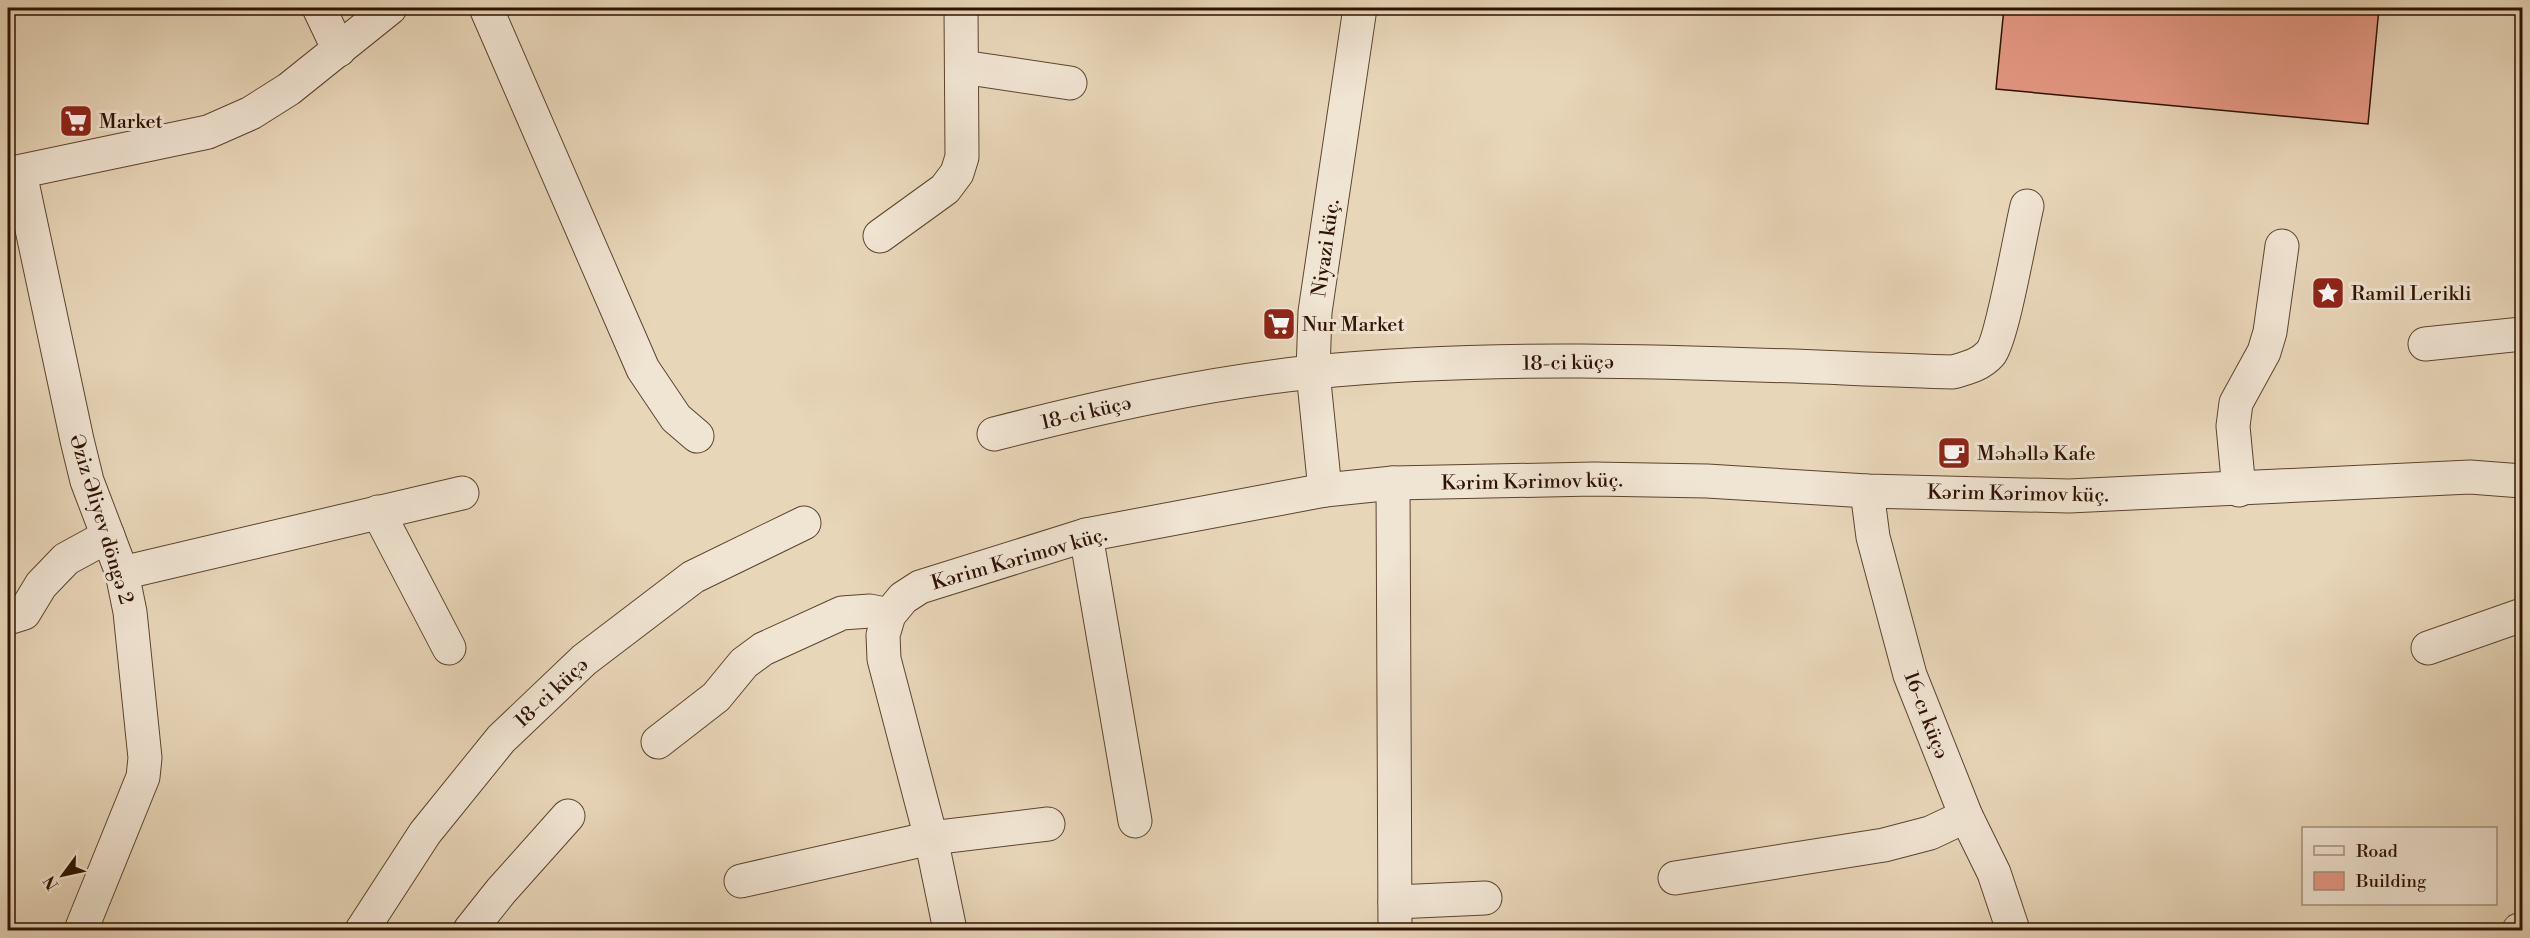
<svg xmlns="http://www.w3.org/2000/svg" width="2530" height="938" font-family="'Libre Bodoni',serif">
<rect width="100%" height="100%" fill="#e8d6b9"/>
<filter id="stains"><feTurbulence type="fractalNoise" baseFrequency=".00333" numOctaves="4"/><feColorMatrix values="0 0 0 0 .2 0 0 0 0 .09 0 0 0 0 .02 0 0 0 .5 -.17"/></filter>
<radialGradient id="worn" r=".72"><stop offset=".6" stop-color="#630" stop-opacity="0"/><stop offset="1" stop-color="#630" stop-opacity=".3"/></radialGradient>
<path fill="#e69985" stroke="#2e1300" stroke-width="1.5" d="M2004 8H2379L2368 124 1996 89Z"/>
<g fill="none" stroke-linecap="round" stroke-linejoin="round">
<defs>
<g id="minor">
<path d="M319 8 339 50"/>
<path d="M486 8 643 369 676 418 697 436"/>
<path d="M962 67 1070 83"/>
<path d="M20 173 77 440 87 481 122 573 130 612 145 758 143 777 81 930"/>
<path d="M8 174 208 132 251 113 289 89 390 8"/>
<path d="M880 236 945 189 957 173 962 157 961 8"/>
<path d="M2425 344 2522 334"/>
<path d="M994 434C1099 407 1205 383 1313 372 1525 351 1741 365 1953 372 1967 368 1980 365 1990 354 2002 341 2021 230 2027 206"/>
<path d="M1393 483 1395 930"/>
<path d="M1325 490 1313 372 1315 312 1360 8"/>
<path d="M2239 490 2233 426 2236 403 2264 352 2270 332 2282 246"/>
<path d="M1867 491 1873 537 1910 675 1966 816 1994 873 2013 930"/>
<path d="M378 512 449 648"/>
<path d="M1086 535 1135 821"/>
<path d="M122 573 462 493"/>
<path d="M8 618 24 613 41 585 66 559 108 536"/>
<path d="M2428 648 2522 615"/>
<path d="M658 742 716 697 744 663 763 649 842 613 870 611 889 615"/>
<path d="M1675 878 1884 845 1930 833 1966 816"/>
<path d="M741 881 931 838 1048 824"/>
<path d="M1395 902 1485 898"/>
<path d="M362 930 425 833 501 739 584 660 693 577 804 523"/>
<path d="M470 930 501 891 568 816"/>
<path d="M950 930 931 838 884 659 883 635 889 615 903 598 920 587 1086 535 1325 490 1393 483 1594 479 1707 481 1867 491 2069 496 2470 477 2522 481"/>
<path d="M2519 930H2522"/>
</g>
</defs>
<use href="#minor" stroke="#5c442e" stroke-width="35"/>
<use href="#minor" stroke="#f0e4d2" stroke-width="33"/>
</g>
<defs>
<symbol id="supermarket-square" viewBox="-11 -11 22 22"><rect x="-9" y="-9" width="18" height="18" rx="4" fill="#8f2418" stroke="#f0e4d2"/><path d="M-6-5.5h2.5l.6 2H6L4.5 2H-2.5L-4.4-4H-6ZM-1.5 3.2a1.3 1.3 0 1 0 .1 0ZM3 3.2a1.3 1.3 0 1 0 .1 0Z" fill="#fff"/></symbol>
<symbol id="sight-square" viewBox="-11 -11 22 22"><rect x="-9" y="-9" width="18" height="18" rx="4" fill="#8f2418" stroke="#f0e4d2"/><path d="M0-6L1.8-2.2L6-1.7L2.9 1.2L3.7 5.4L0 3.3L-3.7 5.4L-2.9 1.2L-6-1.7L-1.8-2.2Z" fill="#fff"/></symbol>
<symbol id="cafe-square" viewBox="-11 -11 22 22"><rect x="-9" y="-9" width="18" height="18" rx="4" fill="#8f2418" stroke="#f0e4d2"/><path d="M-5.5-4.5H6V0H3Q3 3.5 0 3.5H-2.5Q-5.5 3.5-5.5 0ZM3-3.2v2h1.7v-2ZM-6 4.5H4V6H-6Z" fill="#fff"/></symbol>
</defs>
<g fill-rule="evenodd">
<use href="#supermarket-square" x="57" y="102" width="38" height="38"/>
<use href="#sight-square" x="2309" y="274" width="38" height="38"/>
<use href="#supermarket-square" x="1260" y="305" width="38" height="38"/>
<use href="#cafe-square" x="1935" y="434" width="38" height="38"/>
</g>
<g text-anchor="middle" stroke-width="6" stroke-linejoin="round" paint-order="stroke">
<g font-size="20" fill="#2e1300" stroke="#f0e4d2" text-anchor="start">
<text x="99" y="128">Market</text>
<text x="2351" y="300">Ramil Lerikli</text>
<text x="1302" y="331">Nur Market</text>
<text x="1977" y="460">Məhəllə Kafe</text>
</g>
<g font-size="20" fill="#2e1300" stroke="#f0e4d2">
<text transform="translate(1325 248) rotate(-82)" y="7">Niyazi küç.</text>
<text transform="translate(1568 362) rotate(-1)" y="7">18-ci küçə</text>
<text transform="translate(1086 412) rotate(-13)" y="7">18-ci küçə</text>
<text transform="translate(1532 481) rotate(-1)" y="7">Kərim Kərimov küç.</text>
<text transform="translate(2018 493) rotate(1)" y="7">Kərim Kərimov küç.</text>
<text transform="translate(102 519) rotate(73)" y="7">Əziz Əliyev döngə 2</text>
<text transform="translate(1019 558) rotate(-16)" y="7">Kərim Kərimov küç.</text>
<text transform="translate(551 692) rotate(-43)" y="7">18-ci küçə</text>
<text transform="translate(1927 715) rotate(69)" y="7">16-cı küçə</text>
</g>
</g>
<rect width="2530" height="938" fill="none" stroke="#e8d6b9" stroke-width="30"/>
<rect x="9" y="9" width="2512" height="920" fill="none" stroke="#2e1300" stroke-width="3"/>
<rect x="15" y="15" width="2500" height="908" fill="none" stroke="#2e1300" stroke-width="1.5"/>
<rect x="2302" y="827" width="195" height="78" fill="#f0e4d2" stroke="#a2907e" stroke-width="1.5"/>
<rect x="2314" y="846" width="30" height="9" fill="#f0e4d2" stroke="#a2907e" stroke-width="1.5"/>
<text x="2356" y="857" font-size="18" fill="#2e1300">Road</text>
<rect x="2314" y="872" width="30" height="18" fill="#e69985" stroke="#a2907e" stroke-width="1.5"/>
<text x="2356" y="887" font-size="18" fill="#2e1300">Building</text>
<g transform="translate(63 875) rotate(237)" stroke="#f0e4d2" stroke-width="4.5" paint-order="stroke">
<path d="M0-4.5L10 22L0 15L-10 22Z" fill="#2e1300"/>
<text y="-9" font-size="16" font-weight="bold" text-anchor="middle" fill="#2e1300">N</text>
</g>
<rect width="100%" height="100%" filter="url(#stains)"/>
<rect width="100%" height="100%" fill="url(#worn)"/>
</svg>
